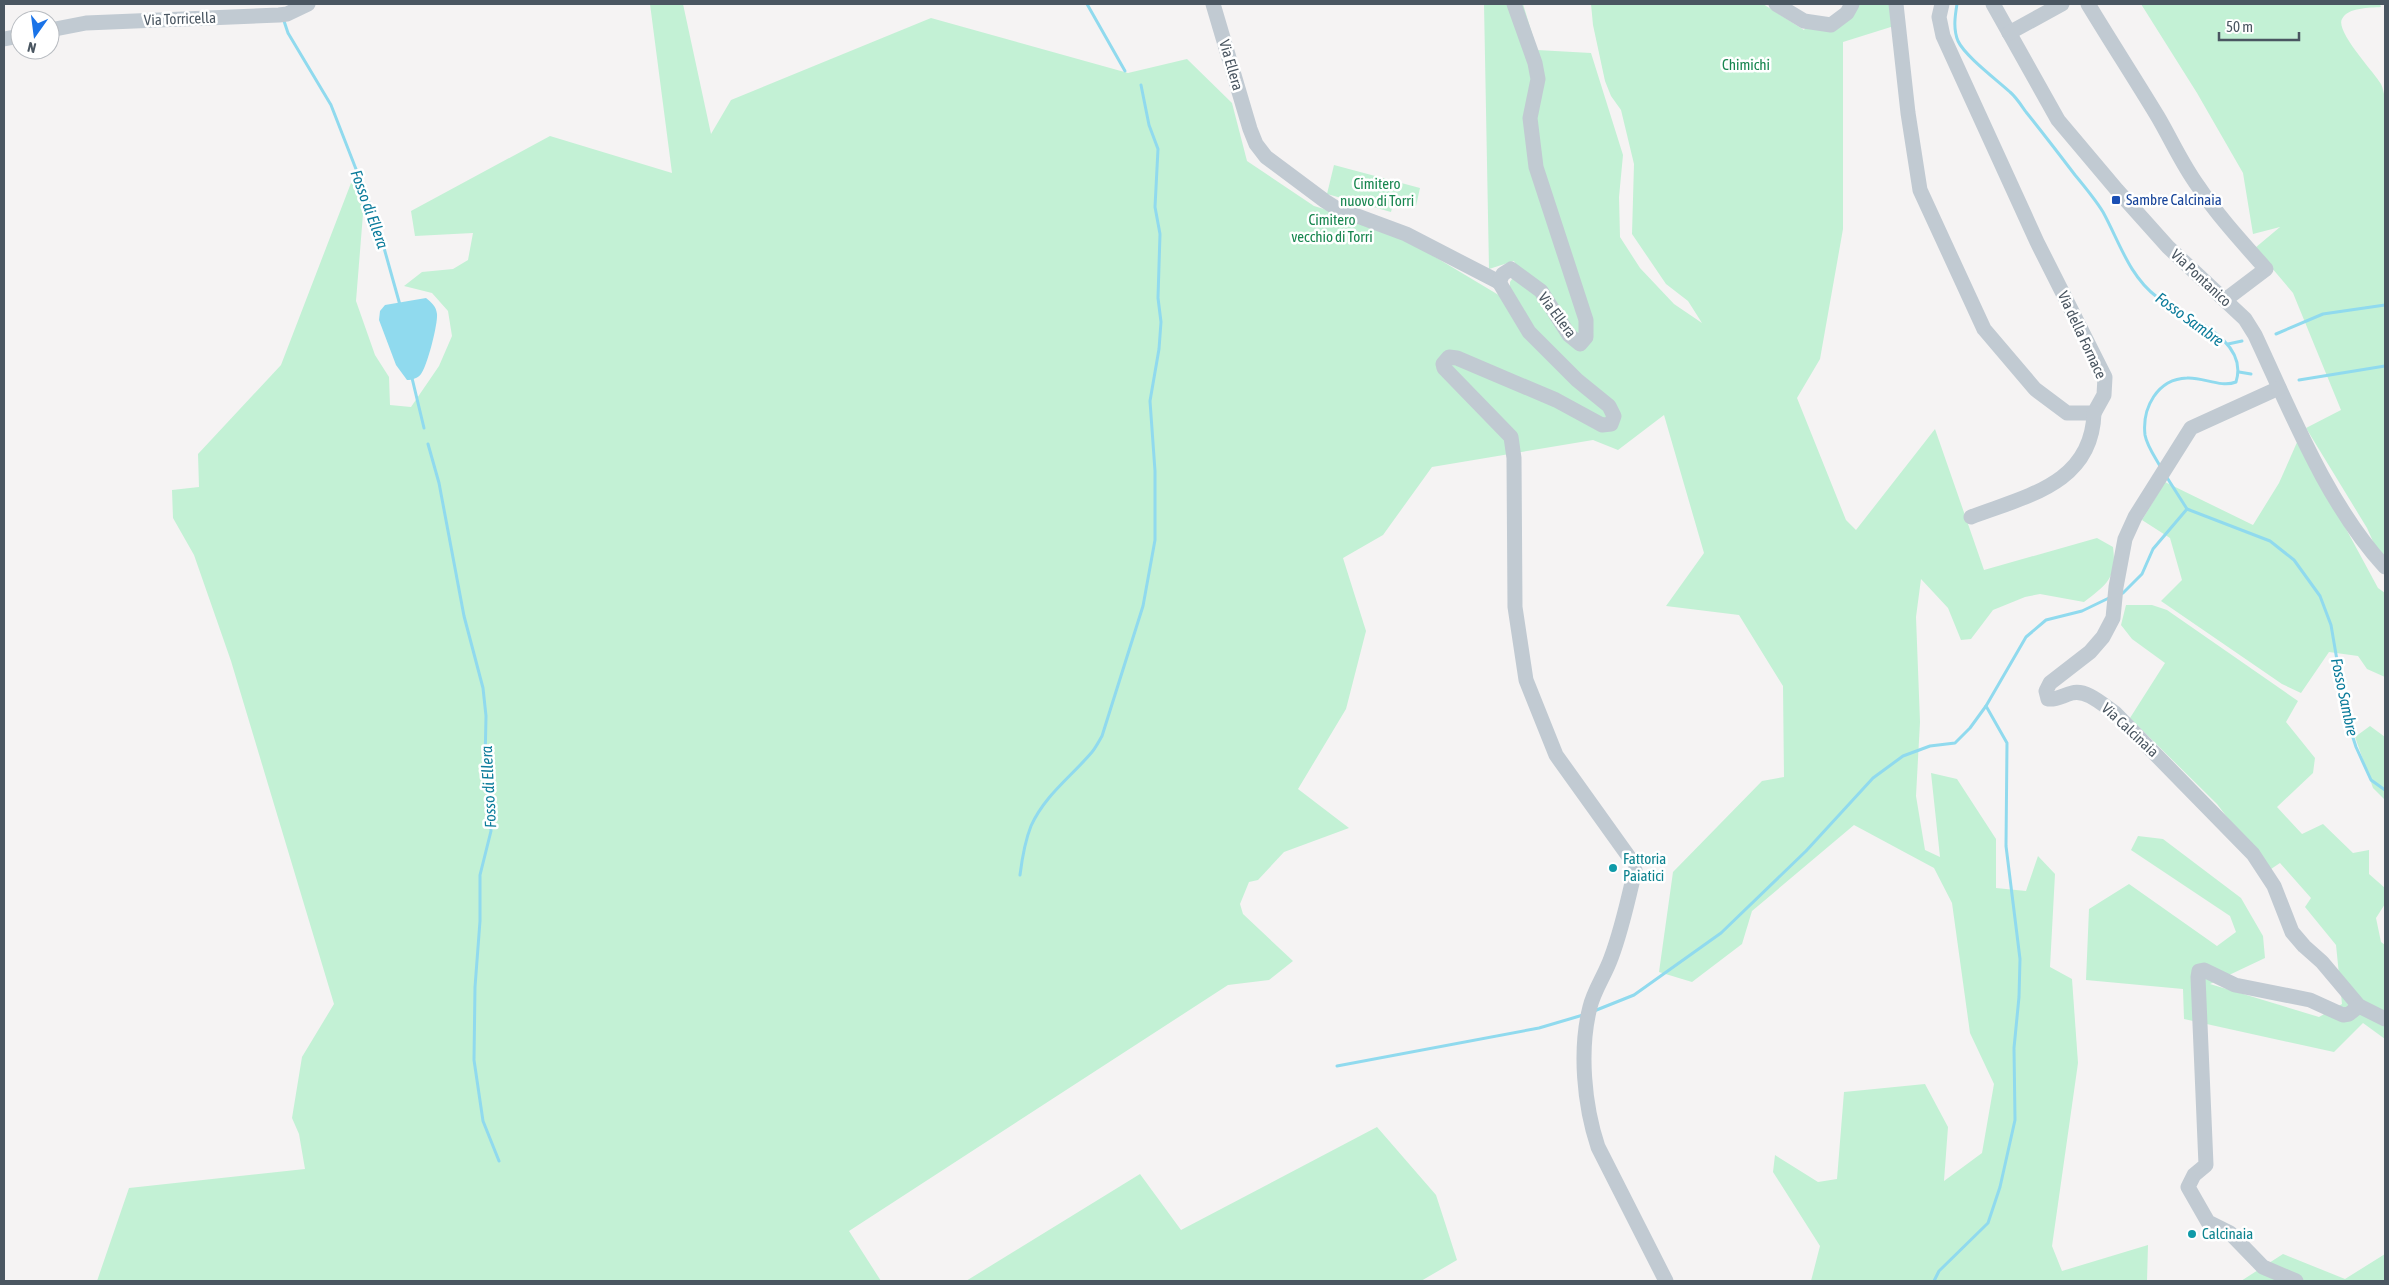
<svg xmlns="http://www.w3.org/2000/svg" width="2389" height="1285" font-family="'Asap Condensed',sans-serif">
<rect width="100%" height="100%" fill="#f5f3f3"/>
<g fill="#c3f1d5">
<path d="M650 4H683L711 134 731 100 931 18 1128 73 1187 59 1232 103 1247 161 1314 206 1350 217 1410 242 1502 297 1510 295V282L1518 270 1514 261 1489 269 1484 4H1523L1537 50 1591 53 1623 155 1619 197 1620 237 1640 268 1674 304 1702 323 1688 301 1666 284 1632 234 1634 164 1621 110 1611 96 1605 81 1593 25 1591 4H1763L1804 30 1807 25 1835 27 1858 4H1890L1894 26 1843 42V229L1820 359 1797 398 1846 520 1856 530 1935 429 1984 570 2097 538 2113 547C2117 578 2107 584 2084 602L2040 594 2025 597 1993 610 1971 639 1961 640 1948 608 1921 579 1916 617 1920 722 1916 796 1925 850 1940 857 1931 773 1957 779 1996 839V888L2026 891 2038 856 2055 874 2050 967 2072 979 2078 1063 2052 1246 2062 1271 2148 1245 2147 1281H1811L1820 1246 1773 1172 1775 1155 1818 1182 1837 1179 1844 1092 1925 1084 1948 1127 1944 1181 1982 1153 1994 1084 1970 1033 1952 903 1934 868 1854 825 1752 911 1742 944 1692 982 1659 972 1673 872 1762 781 1784 777 1783 686 1739 615 1666 606 1704 553 1664 415 1618 450 1593 440 1432 467 1383 535 1343 558 1366 631 1346 709 1298 789 1349 828 1284 852 1258 880 1249 882 1240 904 1243 914 1293 961 1269 980 1228 985 849 1231 881 1281H97L129 1188 305 1169 299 1134 292 1118 302 1057 334 1004 231 661 194 555 173 518 172 490 199 487 198 454 281 365 351 183 365 189 356 301 375 355 389 377 390 405 411 407 439 366 452 336 448 311 432 293 404 286 422 272 453 269 468 260 473 233 415 236 411 211 550 136 672 173Z"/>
<path d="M2141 4H2380L2381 7C2370 8 2348 7 2342 19 2335 31 2374 72 2381 84 2383 88 2384 94 2385 99V562L2380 557 2367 528 2306 428 2341 410 2293 293 2255 248 2280 227 2253 234 2243 173 2197 93Z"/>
<path d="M1334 165 1420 188 1416 206 1394 200 1391 212 1327 194Z"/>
<path d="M2298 440 2378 588 2385 593V677L2367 669 2358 656 2329 652 2301 693 2282 684 2161 601 2182 580 2170 538 2142 520 2165 482 2253 525 2279 483Z"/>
<path d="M2126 605H2152L2167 610 2298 701 2286 722 2315 758 2313 773 2277 807 2302 834 2323 824 2353 853 2369 850V874L2385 888V904L2376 918 2381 942 2385 945V1039L2363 1023 2334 1052 2184 1019 2183 989 2086 980 2089 909 2129 884 2217 946 2236 932 2230 916 2131 850 2138 836 2163 839 2241 898 2263 936 2265 958 2210 984 2319 1017 2342 1004 2336 945 2305 907 2311 898 2280 863 2268 871 2217 804 2130 718 2165 663 2132 639 2121 625Z"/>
<path d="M2370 726 2385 737V800L2373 788 2355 737Z"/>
<path d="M1377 1127 1436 1195 1457 1260 1421 1281H966L1140 1174 1181 1230Z"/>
<path d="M2283 1254 2345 1279 2385 1254V1281H2241Z"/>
</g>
<path fill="#90daee" d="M426 298C432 303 436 306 437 314 438 324 427 367 421 374 418 378 412 380 407 380L396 365 379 320 380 311 385 305Z"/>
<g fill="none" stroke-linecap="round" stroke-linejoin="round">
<g stroke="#90daee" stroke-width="3">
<path d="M1087 4 1125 71"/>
<path d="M1957 4C1955 16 1953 29 1958 41 1965 56 1997 80 2010 92 2016 97 2021 105 2026 112 2043 133 2059 154 2075 175 2085 187 2095 199 2103 212 2119 241 2129 276 2157 297 2184 317 2250 338 2236 382 2221 388 2203 377 2187 378 2157 379 2142 408 2145 435 2147 446 2155 457 2160 466"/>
<path d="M283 18 288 33 331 105 377 223 400 305"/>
<path d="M2276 334 2323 314 2385 305"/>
<path d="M2228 344 2242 341"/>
<path d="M2239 372 2251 374"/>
<path d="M412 378 424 428"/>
<path d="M2299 380 2385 366"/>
<path d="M428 444 439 483 464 616 483 688 486 716 485 764 491 831 480 875V921L475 987 474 1060 483 1121 499 1161"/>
<path d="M2166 476 2187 509 2270 541 2294 560 2320 596 2331 625 2347 719 2356 747 2371 780 2385 790"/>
<path d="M2119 595 2123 593 2142 574 2153 549 2187 509"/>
<path d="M1020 875C1022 859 1025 841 1031 826 1045 795 1071 777 1092 752 1096 747 1099 741 1102 736L1143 606 1155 540V471L1150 401 1159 349 1161 322 1158 298 1160 234 1155 207 1158 149 1149 125 1141 85"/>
<path d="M1594 1011 1634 995 1721 933 1806 851 1873 778 1903 756 1930 746 1955 743 1970 728 1986 706"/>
<path d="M1337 1066 1539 1028 1583 1015"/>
<path d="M1934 1281 1939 1271 1988 1223 2000 1187 2015 1120 2014 1048 2019 997 2020 959 2006 846 2007 743 1986 706 2026 637 2046 620 2082 611 2111 597"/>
</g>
<g stroke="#c1cad2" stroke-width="15">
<path d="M1213 4 1250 129 1256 144 1266 157 1325 201 1336 208 1406 234 1499 282"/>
<path d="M1776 4 1804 21 1831 25 1847 13 1852 4"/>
<path d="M1896 4 1908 113 1920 190 1984 329 2035 389 2067 413H2094L2104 395 2105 377 2037 242 1943 36 1939 17 1942 4"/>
<path d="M1993 4 2058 120 2117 190 2168 247 2245 319 2255 335C2291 412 2327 504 2385 567"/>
<path d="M2088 4C2111 42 2135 79 2158 117 2172 141 2182 164 2198 186 2218 216 2242 242 2266 269L2225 300"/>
<path d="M50 30 86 23 279 15 287 14 308 4"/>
<path d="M2009 33 2062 4"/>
<path d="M4 39 20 36"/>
<path d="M1499 282 1529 332 1577 380 1609 406 1614 416 1611 424 1602 425 1556 400 1457 358 1449 357 1443 364 1444 368 1511 437 1514 458 1515 607 1526 680 1556 755 1629 857"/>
<path d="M1499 282 1503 274 1511 269 1541 291 1569 335 1580 344 1586 337V320L1536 167 1530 118 1538 79 1535 63 1514 4"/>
<path d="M2279 388 2191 428 2135 517 2125 539 2116 587 2113 618 2103 637 2090 652 2050 683 2046 691 2048 699C2058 700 2063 695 2072 693 2087 689 2103 705 2115 713L2253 854 2274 886 2292 932 2304 946 2322 962 2359 1006 2385 1019"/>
<path d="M1971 517C2026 496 2092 484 2094 413"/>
<path d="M1635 870C1628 900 1622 929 1611 958 1605 975 1594 990 1590 1007 1579 1050 1584 1105 1598 1147L1666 1281"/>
<path d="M2296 1281 2263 1267 2230 1233 2208 1222 2188 1187 2194 1175 2206 1165 2198 977 2199 971 2204 970 2235 985 2310 1000 2343 1015 2349 1014 2359 1006"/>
</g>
</g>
<rect fill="#1a4fb4" stroke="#fff" stroke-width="2" x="2111" y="195" width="10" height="10" rx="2.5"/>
<g fill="#0f9aa8" stroke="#fff" stroke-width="2">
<circle cx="1613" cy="868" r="5"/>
<circle cx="2192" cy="1234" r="5"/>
</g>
<g text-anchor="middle" stroke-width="5" stroke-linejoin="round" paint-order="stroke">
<g font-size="15" fill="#4a5661" stroke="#fff">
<text transform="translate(180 19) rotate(-2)" y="5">Via Torricella</text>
<text transform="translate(1231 65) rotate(74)" y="5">Via Ellera</text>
<text transform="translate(2201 278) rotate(43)" y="5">Via Pontanico</text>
<text transform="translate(1557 315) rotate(53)" y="5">Via Ellera</text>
<text transform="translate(2082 335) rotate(65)" y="5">Via della Fornace</text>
<text transform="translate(2130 730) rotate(43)" y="5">Via Calcinaia</text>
</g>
<g font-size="15" fill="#17864f" stroke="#fff">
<text x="1746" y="70">Chimichi</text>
<text x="1377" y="189">Cimitero<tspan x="1377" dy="17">nuovo di Torri</tspan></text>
<text x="1332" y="225">Cimitero<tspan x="1332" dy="17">vecchio di Torri</tspan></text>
</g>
<g font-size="15" fill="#164399" stroke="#fff" text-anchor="start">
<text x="2126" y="205">Sambre Calcinaia</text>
</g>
<g font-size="15" fill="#0d838f" stroke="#fff" text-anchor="start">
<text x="1623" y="864">Fattoria<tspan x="1623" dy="17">Paiatici</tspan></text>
<text x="2202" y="1239">Calcinaia</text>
</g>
<g font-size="16" font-style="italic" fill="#0c7c9b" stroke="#fff">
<text transform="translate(370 209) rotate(70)" y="6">Fosso di Ellera</text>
<text transform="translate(2190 319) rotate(36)" y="6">Fosso Sambre</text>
<text transform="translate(2345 697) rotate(78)" y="6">Fosso Sambre</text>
<text transform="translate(488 787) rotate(-93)" y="6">Fosso di Ellera</text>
</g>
</g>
<rect width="2389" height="1285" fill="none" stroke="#4a5661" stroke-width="10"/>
<g transform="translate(35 35) rotate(194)"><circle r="24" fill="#ffffff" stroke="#b7bbc0"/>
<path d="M0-4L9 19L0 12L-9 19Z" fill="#1a73e8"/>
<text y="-8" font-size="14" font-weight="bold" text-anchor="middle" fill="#4a5661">N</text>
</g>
<path d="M2219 32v8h80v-8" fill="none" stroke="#4a5661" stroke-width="2.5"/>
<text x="2226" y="32" font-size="15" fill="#4a5661" stroke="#ffffff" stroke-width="4" paint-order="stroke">50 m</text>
</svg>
